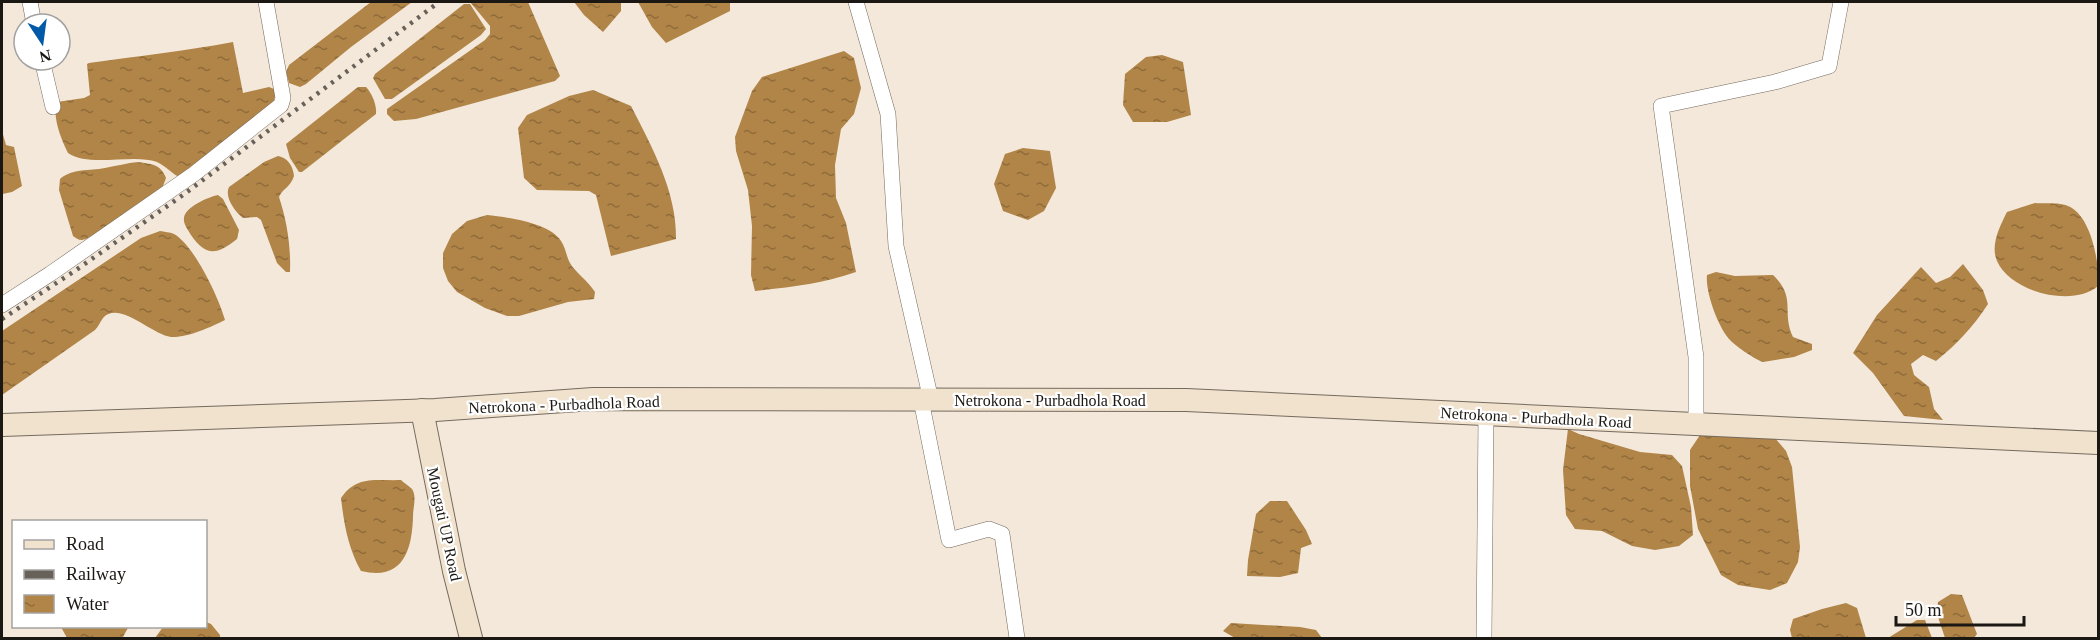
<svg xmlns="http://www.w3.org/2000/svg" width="2100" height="640" font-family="Georgia,serif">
<defs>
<pattern id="water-ripples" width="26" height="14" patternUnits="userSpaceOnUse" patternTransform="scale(1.5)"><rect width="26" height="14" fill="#b18447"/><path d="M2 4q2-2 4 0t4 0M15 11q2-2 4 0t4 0" fill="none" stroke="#8f6b3a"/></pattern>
</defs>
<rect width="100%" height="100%" fill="#f3e8da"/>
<g fill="url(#water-ripples)">
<path d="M371 2H412L351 47 306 84 300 87 289 83 286 72 289 65Z"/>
<path d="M470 2H528L560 76 555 81 416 119 394 121 387 114V109L485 40 490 34V26Z"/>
<path d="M574 2H621V11L603 32 584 15Z"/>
<path d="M638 2H730V11L666 43 652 27Z"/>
<path d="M464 4H470L486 29 481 35 392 99H385L373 78 375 74Z"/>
<path d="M233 42 243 93 269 87 274 89 276 92 273 104 181 178C172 174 166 166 157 162 133 153 90 168 68 153 61 139 52 117 57 102L84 98 90 95 87 64 89 63C138 56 186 51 233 42Z"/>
<path d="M844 51 854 58 861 88 854 114 841 129 835 165 836 198 846 223 856 272C822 284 790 287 755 291L751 275 752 226 748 190 736 151 735 137 752 91 762 77Z"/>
<path d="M1162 55 1183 62 1191 115 1167 122H1133L1123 105 1125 74 1146 57Z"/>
<path d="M358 87H366C372 93 377 106 376 114L302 172H299L290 158 286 144Z"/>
<path d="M593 90 631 106C652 147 677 192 676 239L611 256 596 195 589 191 537 190 524 178 518 128 527 115 569 96Z"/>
<path d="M2 131 6 145 14 147 22 186 12 192 2 194Z"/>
<path d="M1023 148 1050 151 1056 188 1044 211 1028 220 1003 211 994 184 1005 154Z"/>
<path d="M278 156C288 158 293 166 294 176 290 188 283 188 279 197 287 221 291 247 290 272H286L277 263 261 220 257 217 243 218C235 212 224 197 229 187L264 162Z"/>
<path d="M138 162C151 164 161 164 166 178L163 186C153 195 91 240 82 240 78 240 76 238 73 236L59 190 60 179C73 168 89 171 105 168 116 166 127 163 138 162Z"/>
<path d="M218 195 223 199 239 230 237 239C217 255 206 257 191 235 188 230 183 224 184 218 185 207 208 197 218 195Z"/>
<path d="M2035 203C2044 204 2059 202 2068 206 2091 215 2100 263 2098 286 2073 308 2010 292 1997 261 1990 245 2000 226 2007 212Z"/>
<path d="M487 215C507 217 550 223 561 241 566 248 566 256 570 263 575 272 588 281 595 292L594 299 568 302 519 316H507L485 308 457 292 448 281 443 268V253L452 234 467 221Z"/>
<path d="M160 231C164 232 170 232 174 234 194 245 219 298 225 320 211 327 187 338 171 337 152 335 119 300 103 318 100 322 98 327 95 330L2 395V331L141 238Z"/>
<path d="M1963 264 1983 290 1988 304C1974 326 1956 345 1936 361L1923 355 1911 364 1914 375 1929 387 1934 409 1943 420 1904 416 1873 373 1853 353 1877 315 1921 267 1936 283 1950 277Z"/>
<path d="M1716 272 1735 276 1773 275C1797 298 1781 312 1793 337L1812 344V350L1794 357 1763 362C1756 360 1737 347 1731 341 1719 330 1705 292 1707 275Z"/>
<path d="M1568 429 1579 434 1640 452 1672 455 1682 466 1691 507 1693 535 1679 546 1655 550 1632 546 1602 531 1575 529 1566 515 1563 470Z"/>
<path d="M1700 435 1775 438 1786 451 1792 467 1800 547 1798 562 1787 583 1770 590 1738 585 1721 575 1698 529 1690 486V450Z"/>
<path d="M401 480C404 483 409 486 412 489 417 497 413 507 413 516 412 551 403 581 361 571 348 548 344 524 341 498 357 475 375 481 401 480Z"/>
<path d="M1270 501H1287L1306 530 1312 544 1301 548 1298 573 1280 577 1247 576 1248 560 1256 514Z"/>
<path d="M1951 594 1962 595 1977 634 1974 638H1945L1937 614 1938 602Z"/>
<path d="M1846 603 1857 608 1866 638H1792L1790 630 1793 619 1822 609Z"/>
<path d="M1917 620H1925L1932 638H1888Z"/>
<path d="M206 622 211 624 220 635V638H155L163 627 206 626Z"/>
<path d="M1231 623 1300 627 1316 630 1322 638H1235L1223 631Z"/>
<path d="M129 626 123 637 120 638H67L61 627Z"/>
</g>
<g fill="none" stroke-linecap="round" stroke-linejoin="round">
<defs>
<g id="street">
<path d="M30 2 34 24"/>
<path d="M856 2 888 114 896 246 931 400"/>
<path d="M42 60 53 107"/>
<path d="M2 305 50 274 194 174 281 105 283 98 266 2"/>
<path d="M921 400 949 540 989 529 1002 534 1017 638"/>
<path d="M1696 424V357L1661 106 1775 82 1829 66 1841 2"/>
<path d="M1484 638 1486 414"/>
</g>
<g id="secondary">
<path d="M422 410 454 571 471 638"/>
<path d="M2 425 435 410 593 399 1186 400 2098 443"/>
</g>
</defs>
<use href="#street" stroke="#746a5e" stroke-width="16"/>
<use href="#secondary" stroke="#746a5e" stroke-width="24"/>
<use href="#street" stroke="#fff" stroke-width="15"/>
<use href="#secondary" stroke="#f1e2cd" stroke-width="22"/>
<path stroke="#676159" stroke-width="4.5" stroke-dasharray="3 6" stroke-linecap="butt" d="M2 319 76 270 183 195 439 2"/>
</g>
<g text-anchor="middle" stroke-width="4.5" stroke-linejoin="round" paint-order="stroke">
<g font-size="16" fill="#1b1712" stroke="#fff">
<text x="1050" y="406">Netrokona - Purbadhola Road</text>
<text transform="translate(564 404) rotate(-2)" y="6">Netrokona - Purbadhola Road</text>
<text transform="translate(1536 417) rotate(3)" y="6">Netrokona - Purbadhola Road</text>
<text transform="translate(445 524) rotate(78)" y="6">Mougati UP Road</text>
</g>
</g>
<rect width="2100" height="640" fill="none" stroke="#1b1712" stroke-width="6"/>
<rect x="12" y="520" width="195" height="108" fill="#ffffff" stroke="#a4a2a0" stroke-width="1.5"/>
<rect x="24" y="540" width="30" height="9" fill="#f1e2cd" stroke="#a4a2a0" stroke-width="1.5"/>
<text x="66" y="550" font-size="18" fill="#1b1712">Road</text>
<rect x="24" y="570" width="30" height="9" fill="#676159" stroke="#a4a2a0" stroke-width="1.5"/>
<text x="66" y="580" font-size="18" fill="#1b1712">Railway</text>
<rect x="24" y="595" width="30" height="18" fill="url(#water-ripples)" stroke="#a4a2a0" stroke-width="1.5"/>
<text x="66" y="610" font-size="18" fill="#1b1712">Water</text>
<g transform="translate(42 42) rotate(167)"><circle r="28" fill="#ffffff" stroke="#a4a2a0" stroke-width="1.5"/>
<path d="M0-4.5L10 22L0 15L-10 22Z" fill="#0159a7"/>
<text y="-9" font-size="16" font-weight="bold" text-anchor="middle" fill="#1b1712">N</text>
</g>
<path d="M1896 616v9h128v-9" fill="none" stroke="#1b1712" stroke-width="3"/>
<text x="1905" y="616" font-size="18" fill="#1b1712" stroke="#ffffff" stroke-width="4.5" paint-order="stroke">50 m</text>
</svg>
